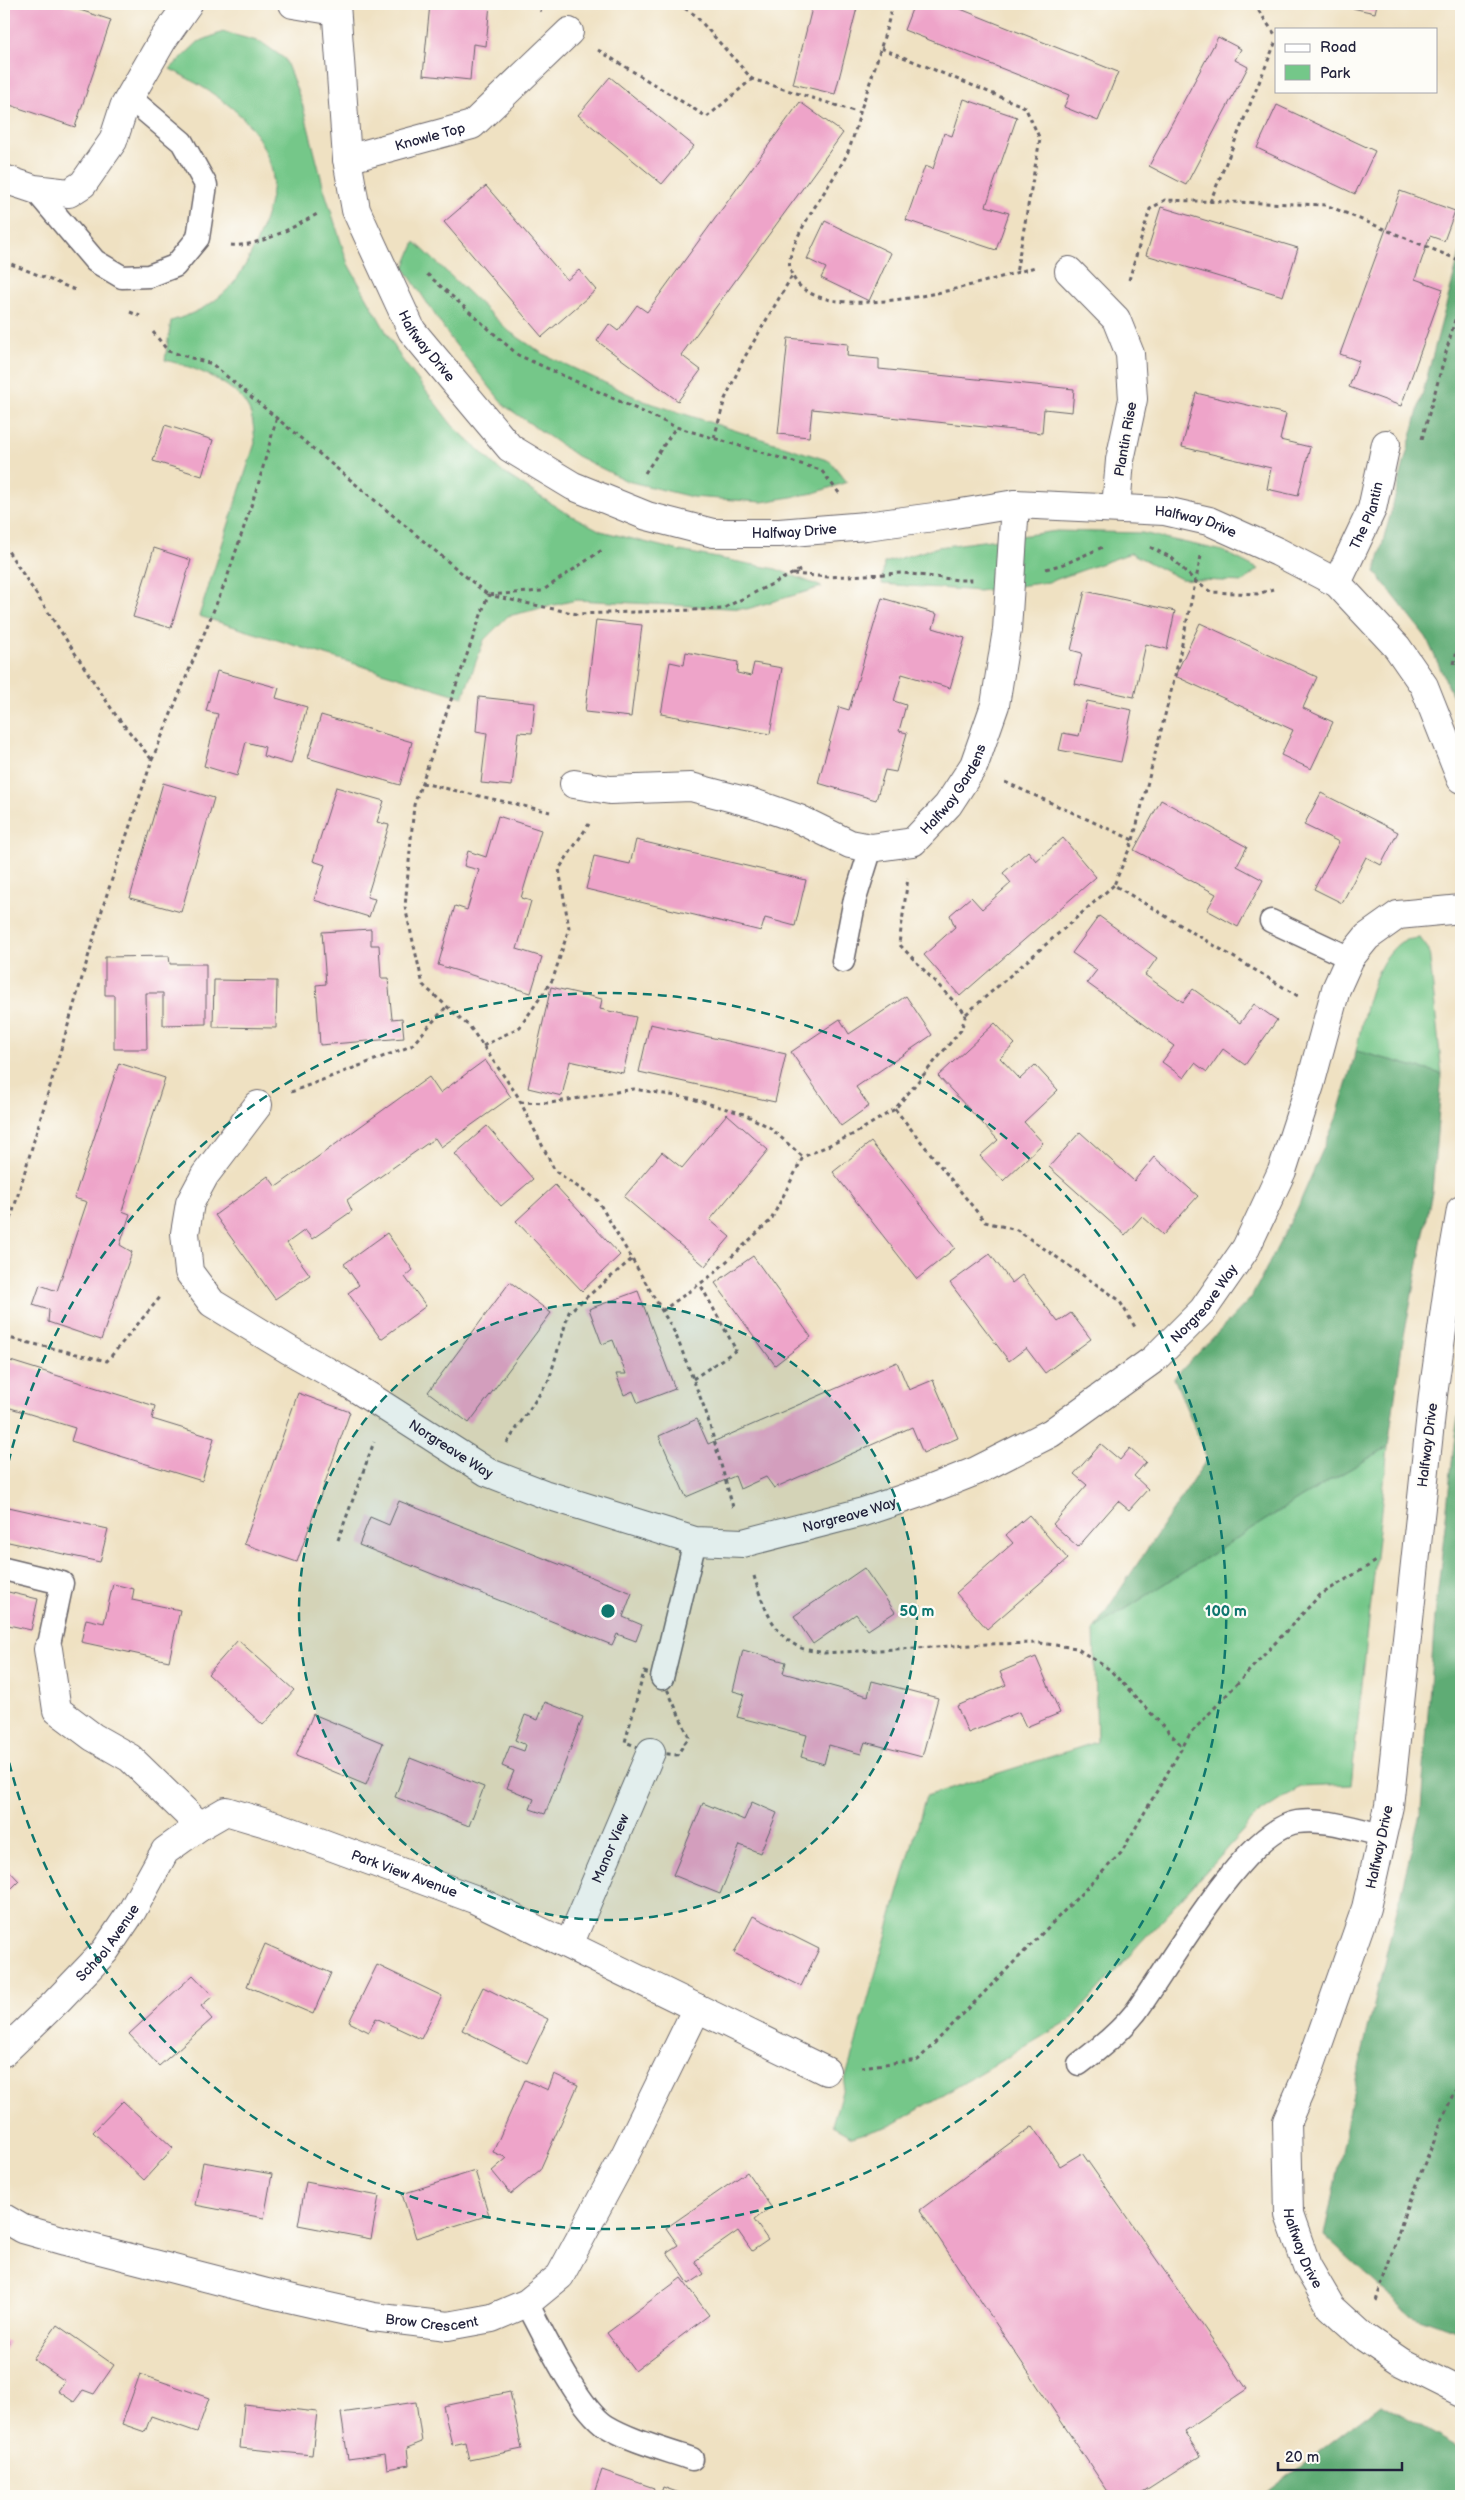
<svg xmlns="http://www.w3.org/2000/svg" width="1465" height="2500" font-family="'Balsamiq Sans',sans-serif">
<rect width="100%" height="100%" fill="#fdfcf7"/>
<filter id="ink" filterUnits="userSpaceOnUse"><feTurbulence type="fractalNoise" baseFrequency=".02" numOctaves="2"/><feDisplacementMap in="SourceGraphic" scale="10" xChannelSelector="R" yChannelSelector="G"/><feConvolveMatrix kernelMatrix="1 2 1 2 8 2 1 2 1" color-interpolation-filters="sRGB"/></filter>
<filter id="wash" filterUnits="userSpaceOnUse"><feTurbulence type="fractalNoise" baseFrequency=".0096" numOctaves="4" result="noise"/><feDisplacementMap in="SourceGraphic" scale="20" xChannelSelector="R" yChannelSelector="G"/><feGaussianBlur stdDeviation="1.12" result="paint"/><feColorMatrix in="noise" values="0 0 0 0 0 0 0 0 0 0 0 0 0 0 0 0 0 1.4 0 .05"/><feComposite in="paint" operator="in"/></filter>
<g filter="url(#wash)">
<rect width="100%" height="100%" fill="#efe1c2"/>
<g fill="#74c789" stroke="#4b7462">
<path d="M223 32 261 42 285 59 302 103 324 189 348 264 401 358 452 425 501 471 561 510 601 531 680 551 776 569 822 587 747 609 576 600 508 616 484 640 463 697 199 616 255 443C254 434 254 424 251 415 241 384 194 367 165 360L171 321C194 314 213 305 230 287 249 268 278 198 272 171 270 161 263 145 257 136 240 107 199 84 170 69L198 42Z"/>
<path d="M415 242 510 332 543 354 644 401 830 461 847 482 814 493 762 502 692 497 627 481 577 456 505 406 451 339 404 268Z"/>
<path d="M1057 531 1142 533 1223 551 1258 569 1243 582 1181 579 1131 553 1049 582 979 591 882 584 884 563 938 547Z"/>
<path d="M1420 938 1429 950 1442 1074 1356 1051C1363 1019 1372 962 1401 942 1406 939 1414 939 1420 938Z"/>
<path d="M1388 1447 1351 1785 1300 1787 1257 1815 1072 2019 892 2125 852 2137 832 2126 926 1796 1097 1742 1094 1629 1300 1498Z"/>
</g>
<g fill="#5fac75" stroke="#406758">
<path d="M1461 249V714L1426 637 1375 572Z"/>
<path d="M1356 1051 1442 1074 1432 1192 1402 1346 1388 1447 1300 1498 1094 1629 1207 1459 1174 1378 1251 1298 1297 1209 1336 1119Z"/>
<path d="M1461 1400V2333L1409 2314 1324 2235 1357 2075 1421 1809 1435 1616 1455 1435Z"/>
<path d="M1381 2404 1461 2449V2496H1261Z"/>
</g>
<g id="blocks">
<g fill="#eea4c9">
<path d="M9 4H61L111 20 75 127 4 103V18Z"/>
<path d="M430 4H490L486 46 473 44 470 80 423 75Z"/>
<path d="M813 4H858L835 94 793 84Z"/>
<path d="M914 4H948L1118 72 1098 121 1064 107 1069 95 904 30Z"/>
<path d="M1334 4H1377L1375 13Z"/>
<path d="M1218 37 1241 49 1235 60 1248 67 1186 185 1149 166Z"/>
<path d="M610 77 694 146 662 184 578 115Z"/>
<path d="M964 99 1017 117 986 206 1009 213 996 250 906 220 925 166 933 169 944 133 952 136Z"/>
<path d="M800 102 843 133 681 355 701 370 678 401 597 341 609 324 618 331 637 305 647 312Z"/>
<path d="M1277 105 1375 151 1355 194 1257 148Z"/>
<path d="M486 186 567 280 579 270 596 290 542 337 444 222Z"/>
<path d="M1400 191 1455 211 1444 241 1430 236 1415 279 1443 289 1401 406 1349 387 1359 361 1340 354Z"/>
<path d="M1161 207 1298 248 1283 296 1146 255Z"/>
<path d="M825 221 891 253 869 301 821 278 826 268 807 259Z"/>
<path d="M788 338 848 344 847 356 879 359V369L1074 389 1072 412 1044 409 1042 433 812 409 809 437 778 434Z"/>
<path d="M1196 393 1286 414 1280 440 1310 447 1298 496 1267 489 1271 468 1182 447Z"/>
<path d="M165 425 213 440 202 476 153 461Z"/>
<path d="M154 548 191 560 171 628 133 617Z"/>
<path d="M1085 591 1175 611 1167 649 1146 644 1134 697 1075 684 1082 653 1071 650Z"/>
<path d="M882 598 937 614 933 628 965 638 950 688 902 674 894 701 906 705 899 731 907 733 896 772 885 770 876 800 818 783 839 707 849 710Z"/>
<path d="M596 620 642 625 631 717 585 712Z"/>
<path d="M1200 623 1317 677 1303 708 1333 722 1311 769 1281 755 1293 730 1175 676Z"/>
<path d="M686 652 738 662 737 673 751 676 754 663 782 668 770 734 661 714 670 662 684 665Z"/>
<path d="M217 671 279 688 276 698 307 707 291 764 263 756 265 747 246 742 237 776 204 766 218 714 206 711Z"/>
<path d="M479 697 535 703 532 733 518 732 512 786 481 783 487 733 476 731Z"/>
<path d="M1087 701 1132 710 1121 762 1059 750 1063 733 1079 736Z"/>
<path d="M321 715 412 742 400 785 308 758Z"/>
<path d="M163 783 214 798 181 912 130 898Z"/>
<path d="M336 787 384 801 377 822 389 825 367 897 375 899 369 917 314 900 325 865 313 861Z"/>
<path d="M1321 793 1398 832 1381 865 1366 857 1342 903 1314 889 1339 842 1304 825Z"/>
<path d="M1161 800 1247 847 1237 866 1263 880 1238 927 1207 910 1216 894 1134 850Z"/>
<path d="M498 816 541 830 521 898 531 901 517 949 542 957 531 993 438 965 455 906 467 910 479 870 464 866 468 851 486 857Z"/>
<path d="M1063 838 1096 877 960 996 924 955 955 927 950 915 971 897 982 909 1011 883 1003 873 1028 851 1036 861Z"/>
<path d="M636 840 806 880 795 926 765 918 761 931 586 889 594 856 630 864Z"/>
<path d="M1099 916 1157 958 1145 975 1183 1002 1193 989 1240 1023 1254 1004 1277 1020 1245 1065 1223 1049 1207 1072 1195 1063 1184 1078 1162 1062 1174 1046 1087 983 1097 970 1072 953Z"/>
<path d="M371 929V945H379L381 978H388L392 1019 402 1018 404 1038 320 1045 316 985 326 984 322 932Z"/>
<path d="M169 956 170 964H206V1024L163 1025V993H146L147 1049H114V995H105V957Z"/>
<path d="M214 980 277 981 276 1028 213 1027Z"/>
<path d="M551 987 602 999 600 1009 636 1017 623 1073 570 1061 562 1096 528 1088Z"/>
<path d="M906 996 932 1035 856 1087 869 1106 841 1126 791 1052 840 1019 849 1034Z"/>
<path d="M995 1023 1015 1044 1000 1058 1020 1079 1035 1065 1058 1090 1024 1122 1043 1143 1003 1181 980 1156 998 1140 938 1076Z"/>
<path d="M650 1024 786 1054 775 1102 639 1072Z"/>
<path d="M485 1060 511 1097 441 1147 435 1138 347 1200 352 1211 312 1239 305 1230 287 1243 310 1275 275 1299 215 1215 268 1176 276 1187 429 1077 440 1093Z"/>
<path d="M119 1063 165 1078 122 1211 130 1214 120 1245 132 1252 101 1340 48 1322 49 1310 33 1305 40 1285 57 1291 87 1202 74 1198Z"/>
<path d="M727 1114 768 1150 710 1220 730 1237 705 1266 624 1197 662 1152 682 1168Z"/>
<path d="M487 1126 533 1179 501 1206 455 1154Z"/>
<path d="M1080 1132 1134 1181 1154 1157 1198 1196 1163 1235 1142 1216 1125 1235 1049 1167Z"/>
<path d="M871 1142 955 1248 917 1279 833 1172Z"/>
<path d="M555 1185 620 1255 582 1291 516 1221Z"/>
<path d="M387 1233 413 1270 405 1277 426 1306 381 1339 348 1293 359 1285 344 1264Z"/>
<path d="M990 1254 1012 1283 1022 1275 1058 1322 1071 1313 1091 1339 1045 1373 1026 1348 1009 1361 950 1283Z"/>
<path d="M753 1256 811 1337 775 1365 715 1283Z"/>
<path d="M510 1282 551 1313 469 1423 428 1392Z"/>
<path d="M638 1291 675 1389 638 1403 633 1391 624 1395 616 1374H626L613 1340 602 1344 589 1309Z"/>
<path d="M4 1359 155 1406 152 1419 214 1438 202 1481 71 1441 75 1428 4 1406Z"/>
<path d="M897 1362 909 1390 933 1380 958 1438 923 1453 912 1427 774 1488 766 1477 740 1489 735 1476 686 1497 659 1436 697 1419 708 1444Z"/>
<path d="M298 1393 350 1412 297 1562 244 1544Z"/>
<path d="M1101 1444 1120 1460 1130 1448 1146 1462 1134 1476 1148 1489 1129 1510 1118 1501 1078 1547 1053 1524 1087 1485 1074 1474Z"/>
<path d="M399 1501 632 1593 623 1617 642 1625 636 1641 617 1634 612 1645 359 1545 370 1517 389 1525Z"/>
<path d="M4 1506 108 1529 100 1562 4 1541Z"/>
<path d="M1029 1515 1068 1559 987 1629 956 1593 1013 1543 1006 1535Z"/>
<path d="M864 1568 895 1612 868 1630 856 1614 813 1644 794 1616Z"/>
<path d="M113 1584 134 1589 132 1600 180 1610 169 1661 81 1642 86 1619 104 1623Z"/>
<path d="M4 1591 38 1599 31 1630 4 1624Z"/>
<path d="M238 1640 294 1690 263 1725 208 1674Z"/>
<path d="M743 1650 786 1662 783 1673 868 1696 872 1681 938 1698 922 1757 865 1742 861 1754 829 1745 824 1764 801 1757 807 1735 737 1717 744 1694 733 1691Z"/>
<path d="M1036 1657 1060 1713 1026 1727 1019 1712 968 1733 957 1706 1006 1685 1000 1672Z"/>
<path d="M545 1702 583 1717 545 1814 530 1809 534 1799 507 1788 514 1771 502 1766 510 1746 524 1751 526 1745 515 1740 525 1715 538 1720Z"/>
<path d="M313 1714 383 1743 366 1785 296 1756Z"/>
<path d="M410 1758 484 1787 469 1826 395 1797Z"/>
<path d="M752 1802 777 1813 760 1853 740 1845 720 1894 673 1875 703 1803 744 1820Z"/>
<path d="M4 1865 19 1881 4 1896Z"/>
<path d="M753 1916 819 1949 801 1986 734 1953Z"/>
<path d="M265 1944 331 1973 313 2014 247 1986Z"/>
<path d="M377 1965 442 1996 421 2039 376 2018 369 2032 349 2022Z"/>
<path d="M193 1975 213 1996 201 2006 212 2019 159 2066 129 2034Z"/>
<path d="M483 1987 548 2019 527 2063 462 2030Z"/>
<path d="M554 2074 578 2085 540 2170 511 2194 492 2171 507 2158 493 2152 525 2080 548 2090Z"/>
<path d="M123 2101 173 2148 144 2180 93 2132Z"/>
<path d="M1033 2126 1060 2166 1082 2153 1247 2389 1184 2431 1200 2456 1138 2496H1111L920 2210Z"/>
<path d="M203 2162 272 2174 264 2218 195 2205Z"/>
<path d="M475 2171 489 2215 416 2238 402 2194Z"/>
<path d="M747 2172 771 2207 754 2220 768 2240 752 2251 738 2231 695 2261 704 2274 689 2284 667 2252 678 2245 666 2228Z"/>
<path d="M306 2182 379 2196 371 2239 298 2225Z"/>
<path d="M681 2278 709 2315 635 2371 607 2333Z"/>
<path d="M57 2325 114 2365 94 2394 83 2390 74 2402 58 2391 65 2381 33 2359Z"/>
<path d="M4 2339 9 2342 4 2351Z"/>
<path d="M140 2374 209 2398 197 2432 151 2416 145 2432 122 2424Z"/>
<path d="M510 2392 522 2449 469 2460 465 2442 452 2445 443 2406Z"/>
<path d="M416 2402 422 2442 407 2448 409 2465 387 2469 385 2454 348 2459 341 2413Z"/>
<path d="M244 2404 317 2412 312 2455 240 2448Z"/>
<path d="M602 2470 654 2488 651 2496H593Z"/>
<path d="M663 2487 688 2496H660Z"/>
</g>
</g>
</g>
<g filter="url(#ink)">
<use href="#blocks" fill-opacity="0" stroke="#6a656a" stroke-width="1"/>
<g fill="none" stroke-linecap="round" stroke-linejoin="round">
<defs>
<g id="service">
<path d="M34 189 95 261 122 277 149 276 175 266 198 238 206 185 182 142 130 98"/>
<path d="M1271 921 1350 958"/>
<path d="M843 961 855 899 871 848"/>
<path d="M4 1569 62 1583 48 1649"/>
<path d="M662 1678 695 1541"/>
<path d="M1079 2064C1099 2049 1119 2033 1135 2013 1167 1970 1244 1830 1297 1822 1324 1818 1355 1829 1382 1835"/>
<path d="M527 2303C543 2333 578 2408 606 2426 631 2441 663 2449 692 2459"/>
</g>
<g id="minor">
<path d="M293 4 336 11"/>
<path id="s1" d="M336 4 347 159 356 210 412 331 510 448 573 486 647 516 713 533H779L866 526 949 515 1015 504 1165 511 1209 521 1278 552 1337 583 1397 647 1424 686 1461 779"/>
<path id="s2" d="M347 159 472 125 569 32"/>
<path d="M4 179 34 189 69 193 83 184 113 141 124 107 162 41 188 4"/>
<path d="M1069 271 1116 319 1130 354 1133 399 1120 460 1116 508"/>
<path id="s3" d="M1337 583 1372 509 1386 444"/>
<path id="s4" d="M574 784 610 790 691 787 756 804 799 819 850 844 871 848 913 842 948 805 974 765 995 705 1007 630 1015 504"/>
<path id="s5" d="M258 1105 205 1175 190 1203 185 1233 189 1272 212 1303 289 1350 348 1383 487 1472 544 1494 695 1541 743 1543 863 1512 923 1492 976 1471 1051 1433 1154 1359 1203 1310 1246 1248 1282 1171 1310 1085 1336 989 1350 958 1367 937 1398 915 1461 909"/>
<path id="s6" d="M1461 1210 1450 1273 1433 1395 1389 1806 1366 1908 1308 2073 1287 2121 1289 2215 1307 2266 1331 2307 1364 2337 1401 2362 1461 2392"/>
<path id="s7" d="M48 1649 57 1710 93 1737 130 1758 200 1826 226 1811 276 1826 474 1899 826 2071"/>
<path id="s8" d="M569 1945 651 1752"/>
<path id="s9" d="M4 2052 56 2002 105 1951 132 1911 165 1851 200 1826"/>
<path id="s10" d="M4 2218 23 2229 65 2241 267 2293 373 2317 448 2326 492 2318 527 2303 560 2276 625 2155 697 2008"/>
</g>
</defs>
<use href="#service" stroke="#6a656a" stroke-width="25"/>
<use href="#minor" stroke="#6a656a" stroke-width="30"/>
<g stroke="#6a656a" stroke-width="3" stroke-dasharray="4 4" stroke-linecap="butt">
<path d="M536 4V7L541 11"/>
<path d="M678 4 695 15 752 79 860 113"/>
<path d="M893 4C884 39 873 74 861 109 857 124 853 141 846 156 832 184 795 230 790 259 788 268 792 276 797 283 835 328 986 282 1035 267"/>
<path d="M1254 4 1276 36"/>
<path d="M881 48 1025 107 1040 139 1016 273"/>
<path d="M598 50 707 117 752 79"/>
<path d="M1210 202 1276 41"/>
<path d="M231 245C257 248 296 226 319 213"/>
<path d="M4 261 75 290"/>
<path d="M427 274 518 355 676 427 821 470 839 493"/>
<path d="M1129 280 1150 209 1165 200 1326 205 1461 261"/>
<path d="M130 312 140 316"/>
<path d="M153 332 168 351 212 364 488 595 542 591 602 550"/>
<path d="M714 438 725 399 743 360 792 276"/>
<path d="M1422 439 1461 298"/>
<path d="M645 473 676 427"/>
<path d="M4 545 115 714 152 760"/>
<path d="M1150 547 1172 558 1196 582 1211 592 1258 594 1273 589"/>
<path d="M1046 569 1067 563 1105 546"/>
<path d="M793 574 829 577 902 573 959 580H974"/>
<path d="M1454 664 1461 633"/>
<path d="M1005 782 1133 840 1114 885 1298 996"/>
<path d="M422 783 550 812"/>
<path d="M1133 840 1175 676 1201 556"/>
<path d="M966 1014 1114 885"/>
<path d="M483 1046 520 1027 553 979 569 928 559 869 589 824"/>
<path d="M291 1092 411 1046 447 1006"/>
<path d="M520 1102 550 1103 634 1089 689 1098 744 1114 769 1127 803 1157"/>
<path d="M895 1109 985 1222 1017 1230 1119 1300 1135 1327"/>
<path d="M4 1242 105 900 152 760 227 578 258 485 277 417"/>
<path d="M662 1311 712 1275 771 1220 803 1157 854 1134 895 1109 961 1030 966 1014 899 944 908 878"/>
<path d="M4 1337 107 1361 162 1295"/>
<path d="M693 1379 736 1350 700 1284"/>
<path d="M507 1443 549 1380 569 1312 632 1259"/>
<path d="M733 1507 706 1412 675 1333 598 1201 555 1171 517 1095 470 1027 423 985 405 907 414 805 488 595 577 614 722 609 802 569"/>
<path d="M338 1540 374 1442"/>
<path d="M754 1576C762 1603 773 1636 801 1648 808 1651 817 1651 824 1653L988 1644 1040 1643 1076 1648 1109 1669 1183 1747"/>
<path d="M644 1672 662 1678 689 1737 677 1755 651 1752 625 1742Z"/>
<path d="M861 2067 918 2060 1121 1853 1190 1734 1320 1595 1378 1560"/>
<path d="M1376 2301 1408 2204 1453 2094 1461 2080"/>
</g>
<use href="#service" stroke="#fff" stroke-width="22"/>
<use href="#minor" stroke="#fff" stroke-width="28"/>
</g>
</g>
<circle cx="608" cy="1611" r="309" fill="#0f766e" fill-opacity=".12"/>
<g fill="none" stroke="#0f766e" stroke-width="2.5" stroke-dasharray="9 6">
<circle cx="608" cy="1611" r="309"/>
<path d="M5 1477A618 618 0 1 1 5 1745"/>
</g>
<g text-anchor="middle" stroke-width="4.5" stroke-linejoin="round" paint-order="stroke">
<g font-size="14" fill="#22223b" stroke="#fdfcf7">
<text dy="5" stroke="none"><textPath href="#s2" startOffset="86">Knowle Top</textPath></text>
<text dy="5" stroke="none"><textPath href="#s1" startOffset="361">Halfway Drive</textPath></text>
<text transform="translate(1125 439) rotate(-80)" y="5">Plantin Rise</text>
<text dy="5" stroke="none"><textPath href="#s3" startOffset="74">The Plantin</textPath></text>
<text dy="5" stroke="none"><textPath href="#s1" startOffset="1201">Halfway Drive</textPath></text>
<text dy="5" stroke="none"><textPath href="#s1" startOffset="796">Halfway Drive</textPath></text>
<text dy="5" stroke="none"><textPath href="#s4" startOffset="418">Halfway Gardens</textPath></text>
<text dy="5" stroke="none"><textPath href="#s5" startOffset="1348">Norgreave Way</textPath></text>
<text transform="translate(1427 1445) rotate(-83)" y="5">Halfway Drive</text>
<text dy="5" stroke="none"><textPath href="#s5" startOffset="508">Norgreave Way</textPath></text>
<text dy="5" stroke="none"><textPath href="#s5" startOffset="928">Norgreave Way</textPath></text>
<text transform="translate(1379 1847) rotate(-78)" y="5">Halfway Drive</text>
<text dy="5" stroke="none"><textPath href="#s8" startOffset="105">Manor View</textPath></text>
<text dy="5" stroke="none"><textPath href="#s7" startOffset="466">Park View Avenue</textPath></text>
<text dy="5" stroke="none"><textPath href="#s9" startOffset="151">School Avenue</textPath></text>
<text dy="5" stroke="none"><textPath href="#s6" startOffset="1062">Halfway Drive</textPath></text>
<text dy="5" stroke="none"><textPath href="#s10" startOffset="442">Brow Crescent</textPath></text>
</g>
</g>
<circle cx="608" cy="1611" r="8" fill="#0f766e" stroke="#fdfcf7" stroke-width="2.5"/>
<g font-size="15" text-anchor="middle" font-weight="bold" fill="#0f766e" stroke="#fdfcf7" stroke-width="4.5" stroke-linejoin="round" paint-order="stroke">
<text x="917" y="1616">50 m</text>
<text x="1226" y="1616">100 m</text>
</g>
<rect width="1465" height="2500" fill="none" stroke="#fdfcf7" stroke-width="20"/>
<rect x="1275" y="28" width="162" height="65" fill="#fdfcf7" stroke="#a5a5ac"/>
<rect x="1285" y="44" width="25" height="8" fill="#ffffff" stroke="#a5a5ac"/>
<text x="1320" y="52" font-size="15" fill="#22223b">Road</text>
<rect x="1285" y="65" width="25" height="15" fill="#74c789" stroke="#a5a5ac"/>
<text x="1320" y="78" font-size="15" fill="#22223b">Park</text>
<path d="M1278 2462v8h124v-8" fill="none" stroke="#22223b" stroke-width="2.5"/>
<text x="1285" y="2462" font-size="15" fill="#22223b" stroke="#fdfcf7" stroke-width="4" paint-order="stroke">20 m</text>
</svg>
